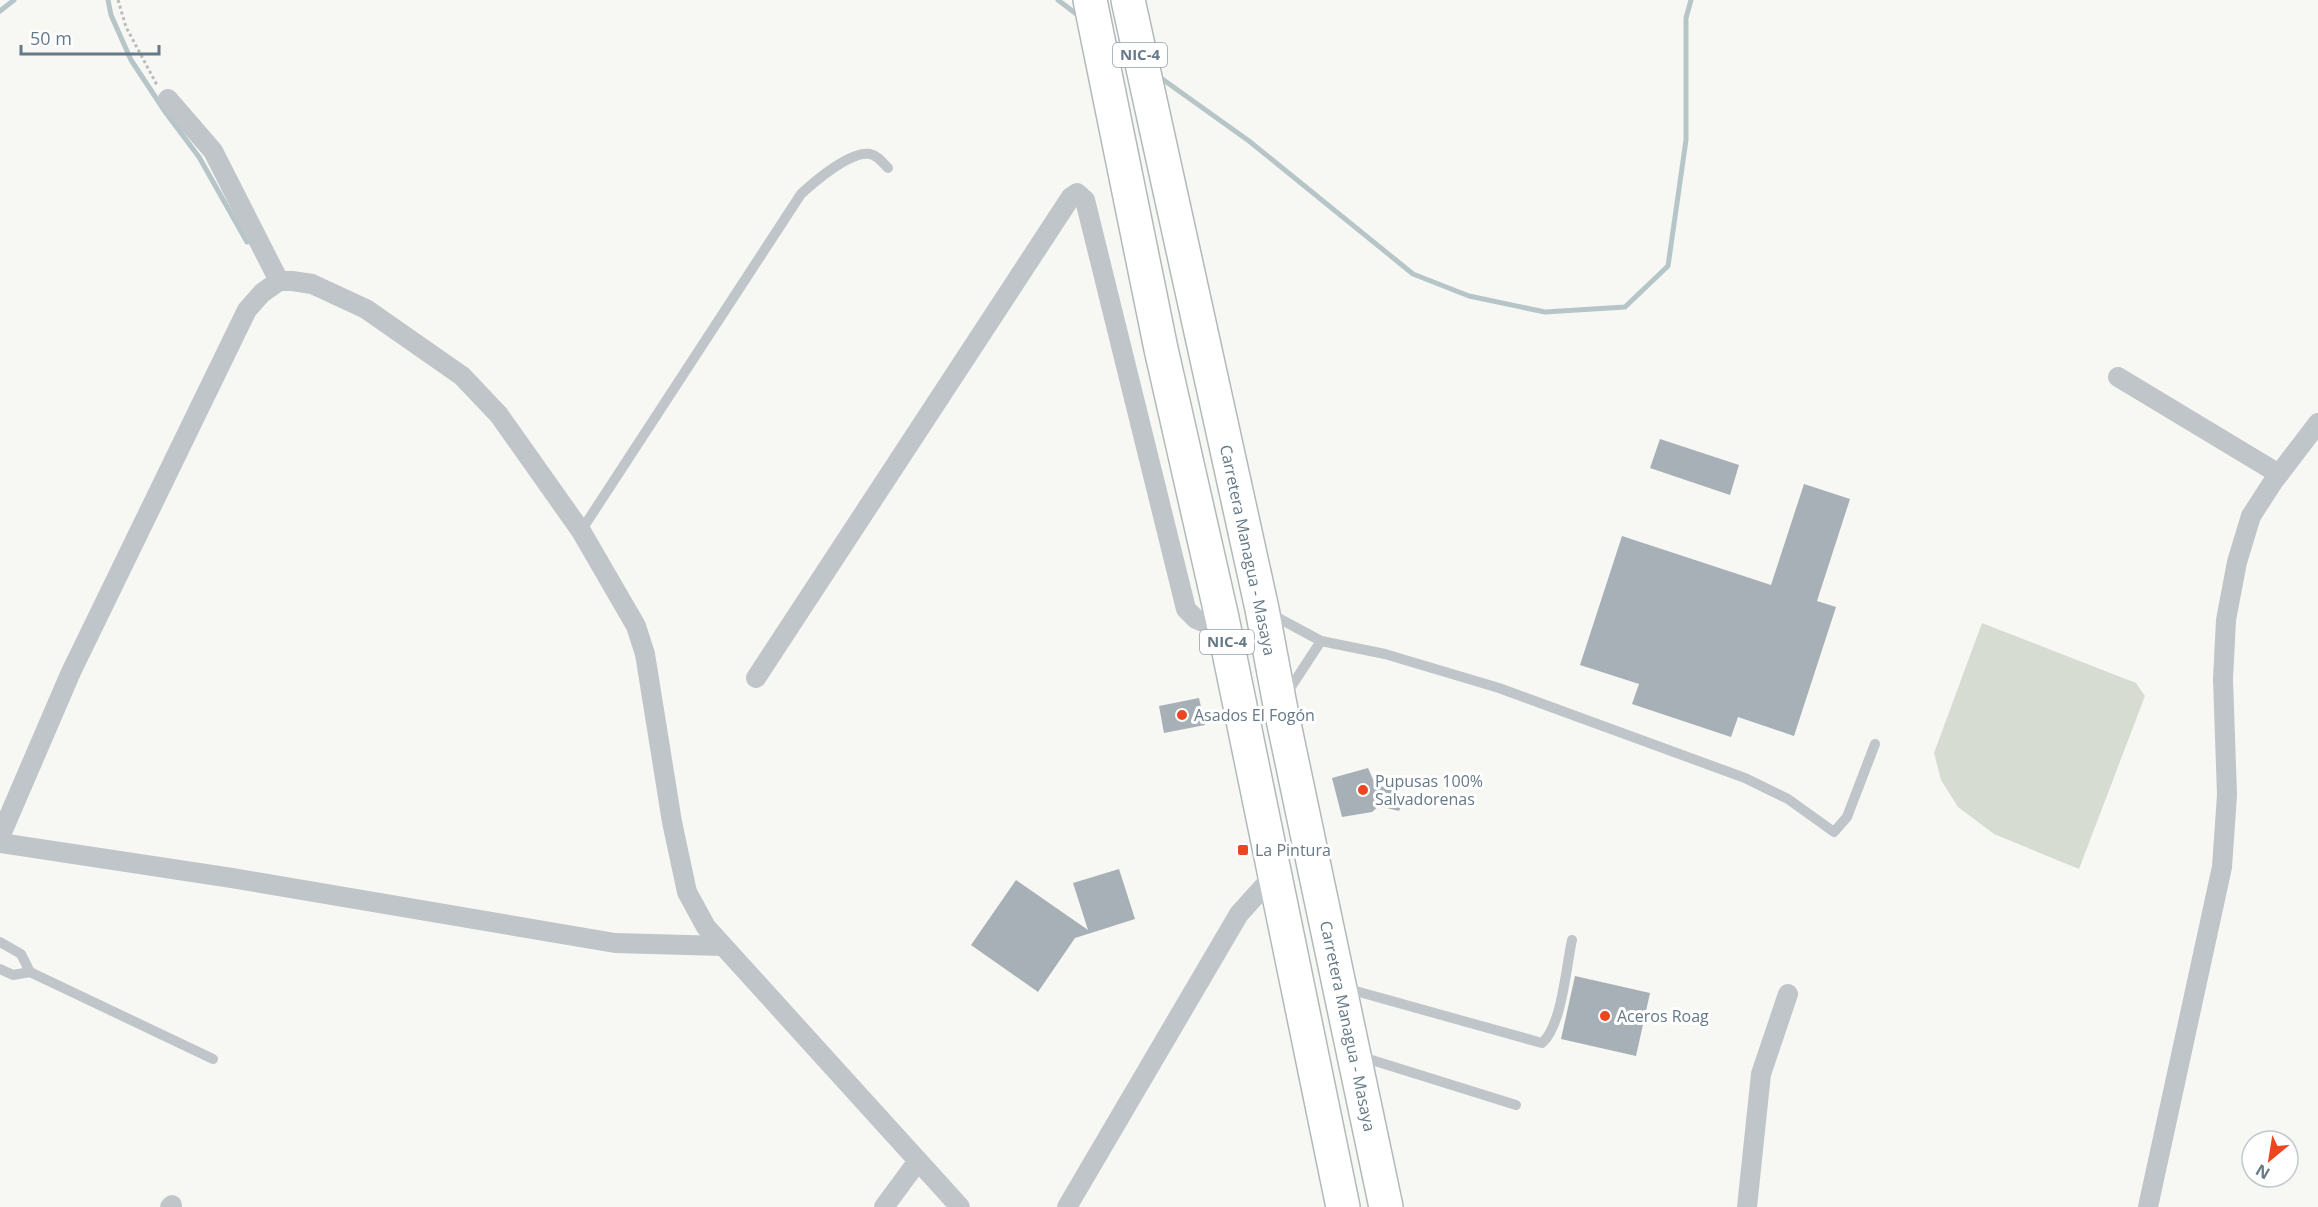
<svg xmlns="http://www.w3.org/2000/svg" width="2318" height="1207" font-family="'Open Sans',sans-serif">
<rect width="100%" height="100%" fill="#f7f7f4"/>
<path fill="#d7dcd3" d="M1982 623 2136 683 2145 696 2079 869 1994 834 1958 807 1941 780 1934 753Z"/>
<g fill="none" stroke-linecap="round" stroke-linejoin="round">
<g stroke="#b6c5c8" stroke-width="5">
<path d="M108 0 111 15 131 60 166 113 199 157 247 242"/>
<path d="M1058 0 1079 16"/>
<path d="M0 11 14 0"/>
<path d="M1111 40 1127 52"/>
<path d="M1158 76 1249 141 1413 274 1469 296 1545 312 1625 307 1668 266 1686 140V18L1691 0"/>
</g>
</g>
<g fill="#a7b0b6">
<path d="M1660 439 1739 465 1730 495 1650 468Z"/>
<path d="M1804 484 1850 499 1817 601 1836 607 1794 736 1738 717 1731 737 1632 704 1639 684 1580 665 1622 536 1771 585Z"/>
<path d="M1199 698 1205 725 1164 733 1159 706Z"/>
<path d="M1368 768 1375 784 1406 796 1399 811 1379 806 1372 812 1342 817 1332 778Z"/>
<path d="M1119 869 1135 919 1075 938 1038 992 971 945 1016 880 1088 930 1073 883Z"/>
<path d="M1575 976 1650 993 1636 1056 1561 1039Z"/>
</g>
<g fill="none" stroke-linecap="round" stroke-linejoin="round">
<defs>
<g id="trunk">
<path d="M1090 0 1161 349 1222 618 1343 1207"/>
<path d="M1128 0 1262 609 1280 705 1386 1207"/>
</g>
</defs>
<use href="#trunk" stroke="#b3b8bb" stroke-width="36"/>
<path stroke="#b8bcbf" stroke-width="3" stroke-dasharray="3 3" stroke-linecap="butt" d="M118 0 126 27 157 85"/>
<g stroke="#c0c5c9" stroke-width="10">
<path d="M581 531 801 194C814 182 851 150 870 154 877 155 883 163 888 168"/>
<path d="M1269 613 1321 641 1385 654 1499 688 1745 778 1788 799 1834 832 1847 817 1875 744"/>
<path d="M1285 696 1321 641"/>
<path d="M0 942 21 954 30 972"/>
<path d="M0 969 13 975 30 972 213 1059"/>
<path d="M1345 988 1542 1043C1562 1026 1566 967 1572 940"/>
<path d="M1359 1056 1516 1105"/>
</g>
<g stroke="#c0c5c9" stroke-width="20">
<path d="M168 99 213 151 279 281"/>
<path d="M2118 377 2279 474"/>
<path d="M756 678 1071 197 1077 193 1085 200 1186 609 1196 619 1225 631"/>
<path d="M0 837 71 672 247 310 262 293 279 281H292L312 284 366 309 462 376 499 415 581 531 636 626 645 654 672 822 687 892 706 927 960 1207"/>
<path d="M0 843 232 878 615 943 723 946"/>
<path d="M170 1207 172 1205"/>
<path d="M884 1207 918 1161"/>
<path d="M1067 1207 1239 914 1275 874"/>
<path d="M1747 1207 1761 1074 1788 994"/>
<path d="M2148 1207 2222 867 2227 795 2223 679 2226 620 2237 562 2251 516 2273 482 2318 423"/>
</g>
<use href="#trunk" stroke="#fff" stroke-width="33"/>
</g>
<g fill="#ec451f" stroke="#fff" stroke-width="2">
<circle cx="1182" cy="715" r="6"/>
<circle cx="1363" cy="790" r="6"/>
<rect x="1237" y="844" width="12" height="12" rx="3"/>
<circle cx="1605" cy="1016" r="6"/>
</g>
<g text-anchor="middle" stroke-width="6" stroke-linejoin="round" paint-order="stroke">
<g fill="#fff" stroke="#93a1ab" stroke-width="1.5">
<rect x="1113" y="43" width="54" height="24" rx="4.5"/>
<rect x="1200" y="630" width="54" height="24" rx="4.5"/>
</g>
<g font-size="15" font-weight="bold" fill="#657987">
<text x="1140" y="60">NIC-4</text>
<text x="1227" y="647">NIC-4</text>
</g>
<g font-size="16" fill="#657987" stroke="#fff">
<text transform="translate(1248 550) rotate(78)" y="6">Carretera Managua - Masaya</text>
<text transform="translate(1348 1026) rotate(78)" y="6">Carretera Managua - Masaya</text>
</g>
<g font-size="16" fill="#657987" stroke="#fff" text-anchor="start">
<text x="1194" y="721">Asados El Fogón</text>
<text x="1375" y="787">Pupusas 100%<tspan x="1375" dy="18">Salvadorenas</tspan></text>
<text x="1255" y="856">La Pintura</text>
<text x="1617" y="1022">Aceros Roag</text>
</g>
</g>
<g transform="translate(2270 1159) rotate(210)"><circle r="28" fill="#ffffff" stroke="#c1c9cf" stroke-width="1.5"/>
<path d="M0-4.5L10 22L0 15L-10 22Z" fill="#ec451f"/>
<text y="-9" font-size="16" font-weight="bold" text-anchor="middle" fill="#657987">N</text>
</g>
<path d="M21 45v9h138v-9" fill="none" stroke="#657987" stroke-width="3"/>
<text x="30" y="45" font-size="18" fill="#657987" stroke="#ffffff" stroke-width="4.5" paint-order="stroke">50 m</text>
</svg>
